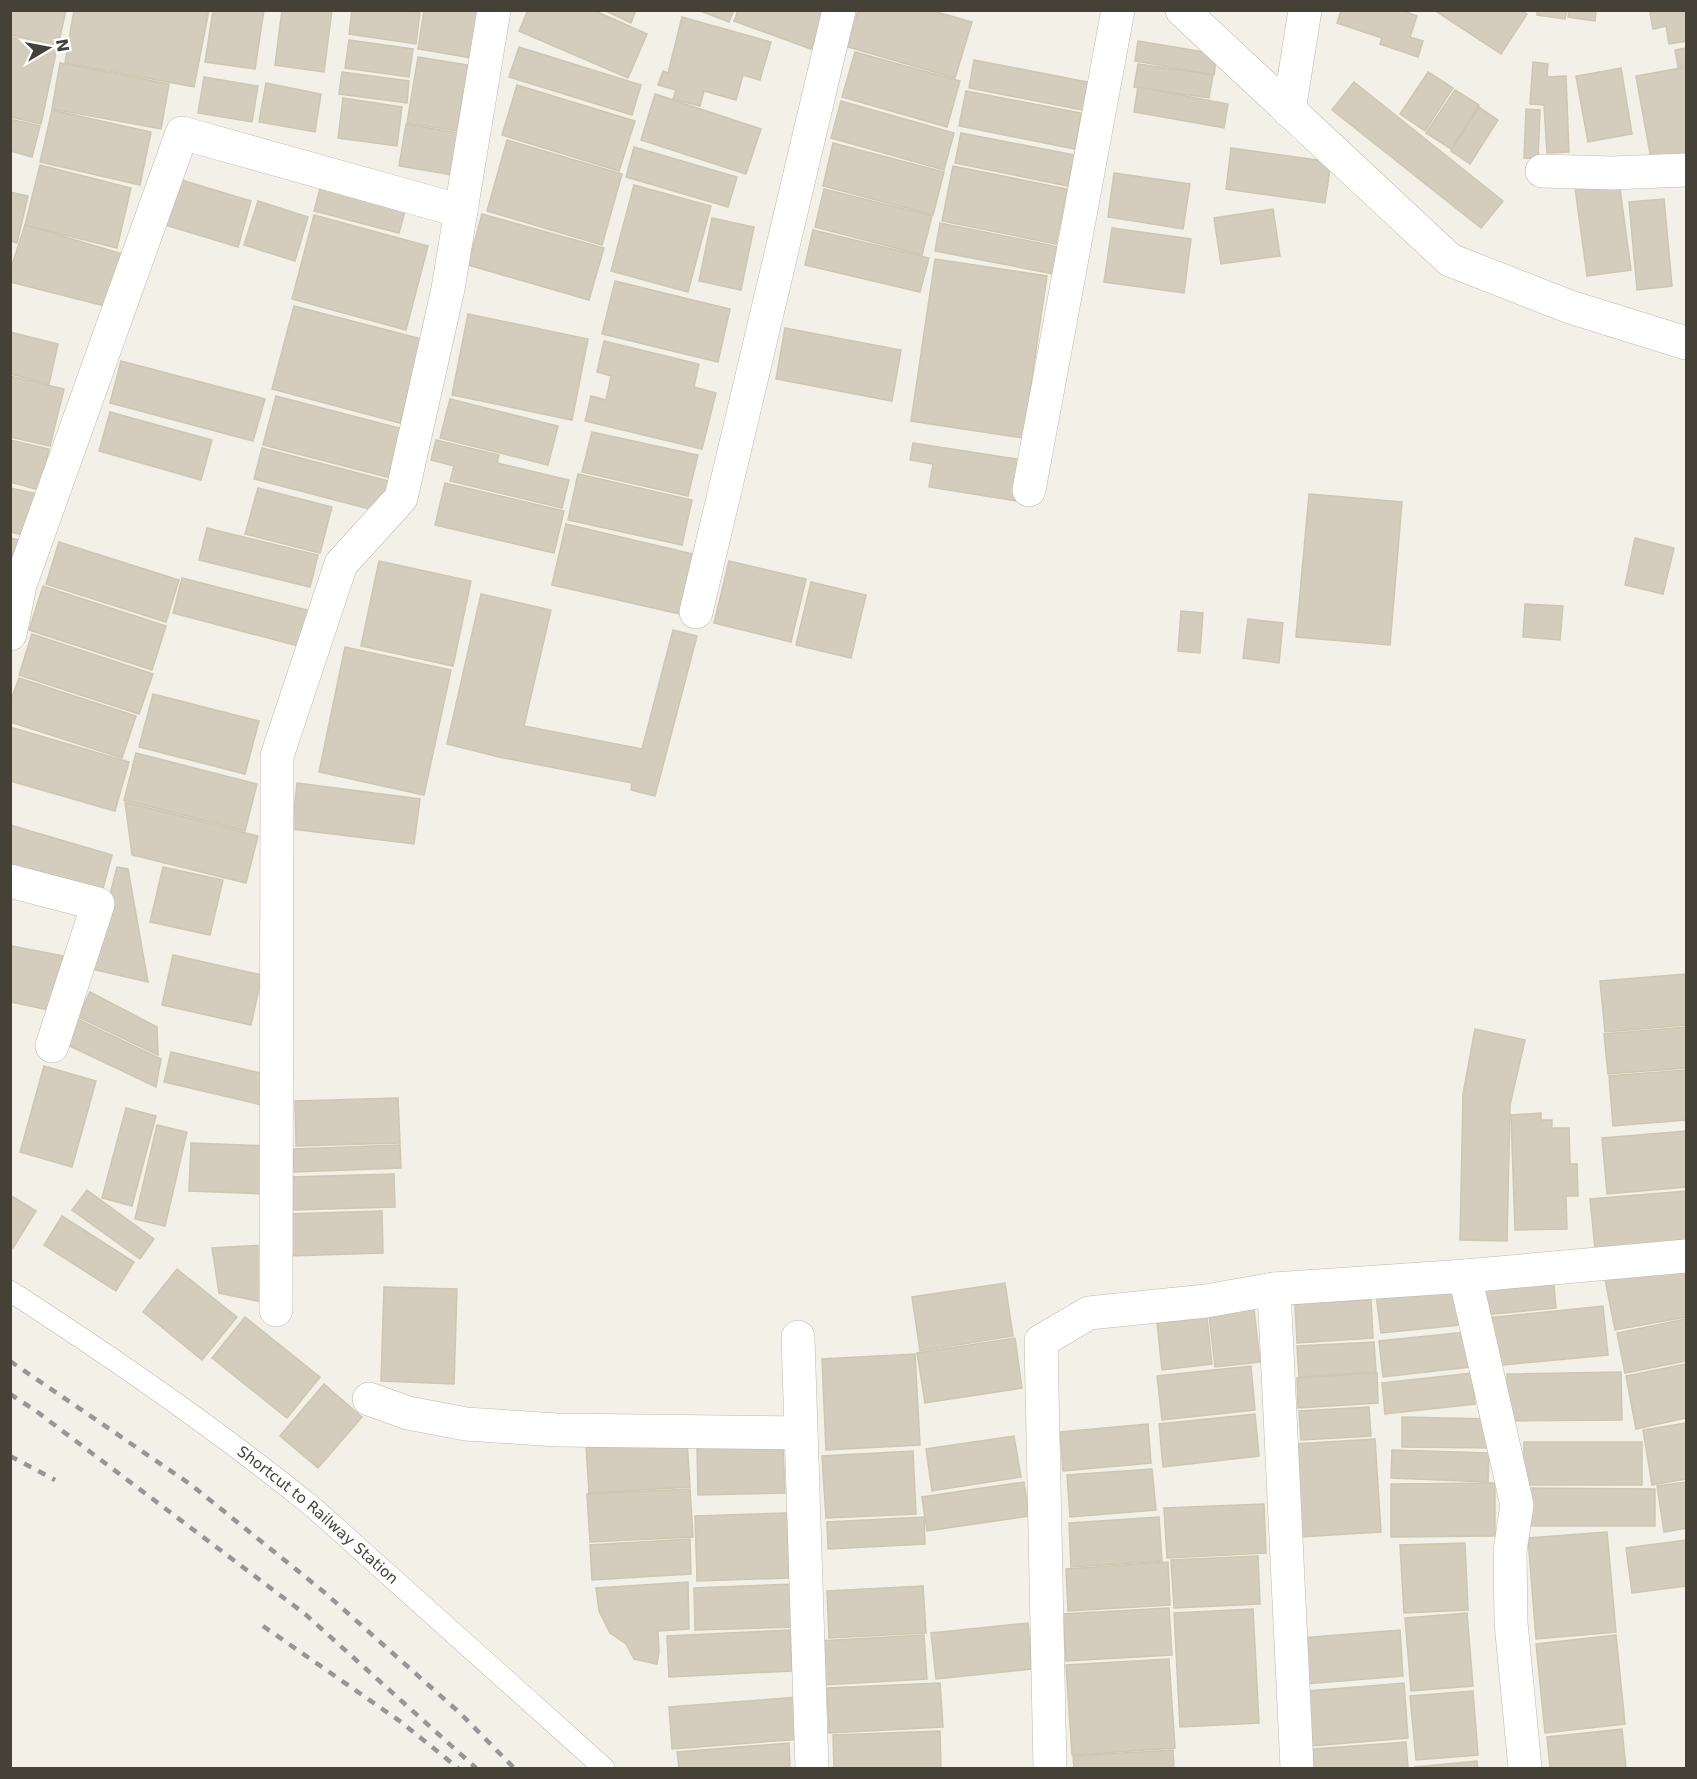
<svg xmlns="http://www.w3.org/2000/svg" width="1697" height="1779" font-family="'DejaVu Sans',sans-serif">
<rect width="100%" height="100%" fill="#f3f0e7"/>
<g fill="#d4cdbd" stroke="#cec6b0" stroke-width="1.5">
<path d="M10 10H66L58 46 10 35Z"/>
<path d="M74 10H209L194 87 65 63Z"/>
<path d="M213 10H264L255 69 205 62Z"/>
<path d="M282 10H332L324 72 275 65Z"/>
<path d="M352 10 420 12 416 44 349 34Z"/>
<path d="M424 10H479L471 58 418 49Z"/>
<path d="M528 10H593L647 34 628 78 519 31Z"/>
<path d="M604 10H636L631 23Z"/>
<path d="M698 10H734L729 22Z"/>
<path d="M738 10H825L811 49 734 21Z"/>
<path d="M858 10H930L972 22 955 78 848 47Z"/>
<path d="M1341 10H1401L1417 16 1410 37 1423 41 1418 57 1380 44 1382 38 1337 23Z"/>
<path d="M1434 10H1521L1527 14 1501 54Z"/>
<path d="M1537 10H1567L1565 19 1537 15Z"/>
<path d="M1569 10H1596L1595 21 1568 17Z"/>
<path d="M1662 10H1686V41L1669 44 1666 26 1653 29 1650 13Z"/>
<path d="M682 17 771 42 760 80 743 75 736 100 704 91 700 106 673 99 676 90 658 85 663 71 668 73Z"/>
<path d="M10 37 57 48 41 124 10 117Z"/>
<path d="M349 40 413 49 409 77 345 68Z"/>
<path d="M1138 41 1217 54 1214 75 1135 61Z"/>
<path d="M519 47 641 85 632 115 509 77Z"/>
<path d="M1686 48V65L1678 67 1675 50Z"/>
<path d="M855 52 960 81 947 127 842 97Z"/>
<path d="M418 57 468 65 457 131 407 123Z"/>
<path d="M974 60 1093 83 1088 111 969 88Z"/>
<path d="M1533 62 1548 64 1547 77 1566 76 1569 152 1547 153 1544 105 1530 104Z"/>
<path d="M60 63 169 84 161 129 52 109Z"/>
<path d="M1138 64 1213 75 1209 98 1134 87Z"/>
<path d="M1686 67V153L1651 159 1636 76Z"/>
<path d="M1621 68 1632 134 1588 142 1576 76Z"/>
<path d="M342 72 409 81 407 103 339 94Z"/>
<path d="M1428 72 1453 88 1425 131 1400 114Z"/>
<path d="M204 77 258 86 252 122 198 113Z"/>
<path d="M1354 82 1503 201 1481 228 1332 110Z"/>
<path d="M266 83 321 94 315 132 259 122Z"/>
<path d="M517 85 635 121 619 171 502 135Z"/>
<path d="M1138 87 1228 104 1224 128 1134 112Z"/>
<path d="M1455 90 1479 105 1451 149 1426 133Z"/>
<path d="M966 91 1081 113 1075 149 959 126Z"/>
<path d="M655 94 761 129 746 174 641 140Z"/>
<path d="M343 98 402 107 397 146 338 138Z"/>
<path d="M841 101 954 133 944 170 831 138Z"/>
<path d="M1479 107 1498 120 1470 164 1451 151Z"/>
<path d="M1526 109 1540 110 1538 159 1524 158Z"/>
<path d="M52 110 151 132 140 185 40 162Z"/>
<path d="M10 119 40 126 32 157 10 151Z"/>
<path d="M406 124 459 133 452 175 399 166Z"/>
<path d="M961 133 1075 155 1068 186 955 163Z"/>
<path d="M507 140 622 174 602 245 487 211Z"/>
<path d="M833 143 944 172 933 215 823 186Z"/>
<path d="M634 147 737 177 728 207 626 177Z"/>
<path d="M1231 148 1331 162 1325 203 1226 189Z"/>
<path d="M40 165 131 188 117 248 25 225Z"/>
<path d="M953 166 1067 189 1056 244 942 221Z"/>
<path d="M1114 173 1190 184 1183 229 1108 217Z"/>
<path d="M323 177 408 200 399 233 314 211Z"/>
<path d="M175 178 251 201 238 247 162 224Z"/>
<path d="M1619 181 1631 270 1587 276 1575 188Z"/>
<path d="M634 185 711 206 688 292 611 271Z"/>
<path d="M824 189 932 216 922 255 815 227Z"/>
<path d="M10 192 28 196 17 243 10 241Z"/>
<path d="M1664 199 1672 286 1637 290 1629 202Z"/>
<path d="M258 201 308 217 295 261 244 245Z"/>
<path d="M1273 209 1280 256 1221 264 1214 218Z"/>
<path d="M482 214 604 248 589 300 468 265Z"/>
<path d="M314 215 428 246 406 330 292 299Z"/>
<path d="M712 218 754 227 741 290 699 281Z"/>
<path d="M940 223 1059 247 1054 274 935 251Z"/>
<path d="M25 225 126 255 113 308 10 282V271Z"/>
<path d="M1112 228 1191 239 1184 293 1104 282Z"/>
<path d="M813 230 929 258 920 292 805 265Z"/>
<path d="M935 259 1047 276 1023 438 911 421Z"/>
<path d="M615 281 730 309 718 362 602 334Z"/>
<path d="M294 306 422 339 400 423 272 389Z"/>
<path d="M468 314 588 339 572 420 452 395Z"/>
<path d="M785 328 901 350 892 401 776 379Z"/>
<path d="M10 332 58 344 49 384 10 374Z"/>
<path d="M604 341 699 364 694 387 716 393 702 449 585 421 591 396 606 400 611 376 597 372Z"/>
<path d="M121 361 265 399 253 441 110 403Z"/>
<path d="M10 376 64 389 50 446 10 437Z"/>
<path d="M276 396 403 429 391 478 263 445Z"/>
<path d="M450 399 558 426 548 465 440 438Z"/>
<path d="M110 412 212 440 201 480 99 451Z"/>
<path d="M592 432 698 455 688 496 582 472Z"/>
<path d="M10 440 49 449 39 490 10 482Z"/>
<path d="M436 440 499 455 497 463 569 480 562 508 450 481 454 466 431 460Z"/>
<path d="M913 443 1023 460 1016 501 929 487 933 464 910 460Z"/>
<path d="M262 448 389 481 381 512 254 479Z"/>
<path d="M578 474 692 500 682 545 568 520Z"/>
<path d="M445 483 564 511 554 553 435 525Z"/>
<path d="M10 488 38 494 28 536 10 532Z"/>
<path d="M258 488 332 507 320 553 245 534Z"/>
<path d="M1309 494 1402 502 1390 645 1296 637Z"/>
<path d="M566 524 693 554 680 614 552 585Z"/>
<path d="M207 528 318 555 310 587 199 560Z"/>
<path d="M10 538 25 541 10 602Z"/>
<path d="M1635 538 1674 548 1663 594 1625 585Z"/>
<path d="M59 542 179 580 166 622 46 584Z"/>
<path d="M379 561 471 581 453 666 361 646Z"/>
<path d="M729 561 806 579 791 642 714 623Z"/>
<path d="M182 578 311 611 302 647 173 613Z"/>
<path d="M811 582 866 595 851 658 796 645Z"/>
<path d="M43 586 166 626 152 670 29 630Z"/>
<path d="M481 594 551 610 524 726 642 749 673 630 697 636 655 796 631 790 632 783 499 757 447 744Z"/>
<path d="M1525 604 1563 606 1560 640 1523 637Z"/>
<path d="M1181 611 1203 613 1200 653 1178 651Z"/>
<path d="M1248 619 1283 623 1279 663 1243 658Z"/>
<path d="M32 634 153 674 139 714 19 675Z"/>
<path d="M345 647 451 670 424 795 319 772Z"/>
<path d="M19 678 136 716 122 758 10 722V703Z"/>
<path d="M153 694 259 721 245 774 139 747Z"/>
<path d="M10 727 129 762 115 811 10 781Z"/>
<path d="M136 753 257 784 245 831 124 800Z"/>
<path d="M297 783 420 799 414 844 292 829Z"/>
<path d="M125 802 258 836 246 883 132 855Z"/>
<path d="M10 825 112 855 102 892 10 866Z"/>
<path d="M117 867 128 869 148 982 91 969Z"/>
<path d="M163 867 223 880 210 935 150 922Z"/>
<path d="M12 946 64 956 54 1011 10 1002V957Z"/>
<path d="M173 955 262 975 251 1025 162 1005Z"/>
<path d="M1686 974V1025L1605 1032 1600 981Z"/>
<path d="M90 992 157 1027 158 1055 78 1017Z"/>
<path d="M75 1018 161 1059 156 1087 63 1043Z"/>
<path d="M1686 1027V1068L1608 1074 1604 1034Z"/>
<path d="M1475 1029 1525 1040 1510 1105 1507 1241 1460 1240 1463 1094Z"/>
<path d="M171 1052 269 1075 262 1105 164 1082Z"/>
<path d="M44 1066 96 1081 72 1167 20 1152Z"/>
<path d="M1686 1070V1120L1613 1126 1609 1076Z"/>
<path d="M398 1098 400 1143 296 1146 295 1101Z"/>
<path d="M126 1108 156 1116 132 1206 102 1198Z"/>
<path d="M1541 1113V1120H1552V1128H1569L1570 1164H1577L1578 1196H1566L1567 1229 1515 1230 1511 1115Z"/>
<path d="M157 1125 187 1132 165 1226 135 1219Z"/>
<path d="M1686 1131V1187L1607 1194 1602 1138Z"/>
<path d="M191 1143 273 1146 271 1194 189 1191Z"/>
<path d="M400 1145 401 1168 294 1172 293 1149Z"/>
<path d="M394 1174 395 1207 292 1210 291 1177Z"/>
<path d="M87 1190 154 1239 140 1259 72 1210Z"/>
<path d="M1686 1191V1241L1595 1249 1590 1199Z"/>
<path d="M10 1195 36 1211 13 1248 10 1246Z"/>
<path d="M382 1211 383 1253 289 1256 287 1214Z"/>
<path d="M62 1216 134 1262 116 1291 44 1245Z"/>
<path d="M267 1245 271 1304 219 1293 212 1248Z"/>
<path d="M1686 1264V1317L1615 1330 1605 1279Z"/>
<path d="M177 1269 237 1317 202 1360 143 1312Z"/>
<path d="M1553 1275 1556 1308 1483 1315 1480 1282Z"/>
<path d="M1005 1283 1013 1336 920 1351 912 1297Z"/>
<path d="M1456 1285 1460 1325 1381 1333 1376 1294Z"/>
<path d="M384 1287 457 1289 454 1384 381 1381Z"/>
<path d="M1371 1300 1373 1338 1297 1343 1295 1304Z"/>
<path d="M1603 1306 1608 1355 1492 1366 1487 1318Z"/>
<path d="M1254 1309 1260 1362 1215 1367 1209 1315Z"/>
<path d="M245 1317 320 1377 287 1418 212 1358Z"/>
<path d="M1207 1317 1212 1364 1162 1370 1157 1323Z"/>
<path d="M1686 1319V1361L1625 1373 1617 1333Z"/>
<path d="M1466 1332 1470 1367 1383 1377 1379 1341Z"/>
<path d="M1015 1338 1022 1388 925 1403 917 1353Z"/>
<path d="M1374 1342 1376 1372 1299 1377 1297 1346Z"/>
<path d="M915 1354 920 1445 826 1450 822 1359Z"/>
<path d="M1686 1364V1418L1636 1429 1626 1376Z"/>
<path d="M1251 1366 1255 1410 1162 1420 1157 1376Z"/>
<path d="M1621 1372 1622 1420 1507 1421V1374Z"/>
<path d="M1377 1373 1378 1403 1298 1408 1297 1378Z"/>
<path d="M1472 1373 1475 1404 1385 1414 1382 1383Z"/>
<path d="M324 1384 362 1417 318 1468 280 1436Z"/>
<path d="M1369 1407 1371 1436 1301 1440 1299 1411Z"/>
<path d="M1255 1414 1259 1456 1163 1467 1159 1424Z"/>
<path d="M1402 1417 1490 1419V1448L1402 1447Z"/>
<path d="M1686 1423V1479L1652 1485 1643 1430Z"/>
<path d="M1148 1424 1151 1463 1063 1471 1060 1432Z"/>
<path d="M1014 1436 1021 1477 932 1491 926 1449Z"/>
<path d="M1375 1439 1381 1532 1300 1537 1294 1444Z"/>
<path d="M687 1440 690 1487 589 1493 586 1445Z"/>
<rect x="1524" y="1442" width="118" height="43"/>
<path d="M783 1445 785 1493 698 1495 697 1448Z"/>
<path d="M1392 1450 1489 1453 1488 1482 1391 1478Z"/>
<path d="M913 1451 916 1514 826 1518 822 1456Z"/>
<path d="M1152 1469 1156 1510 1070 1517 1067 1475Z"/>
<path d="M1024 1482 1029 1516 927 1531 922 1497Z"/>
<path d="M1686 1482V1528L1664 1532 1657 1486Z"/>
<path d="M1495 1483V1536L1391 1537V1484Z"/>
<path d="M1521 1488 1655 1489V1526H1521Z"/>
<path d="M690 1489 693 1537 590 1542 587 1494Z"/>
<path d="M1264 1504 1266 1553 1167 1558 1164 1508Z"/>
<path d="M787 1513 789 1578 697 1581 695 1516Z"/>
<path d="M924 1517 925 1544 828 1549 827 1522Z"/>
<path d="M1159 1517 1162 1561 1071 1567 1069 1523Z"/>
<path d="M1607 1532 1616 1632 1536 1639 1528 1538Z"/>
<path d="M690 1539 691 1574 592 1580 590 1545Z"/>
<path d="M1686 1540V1586L1632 1593 1626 1548Z"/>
<path d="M1465 1543 1468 1610 1404 1613 1400 1545Z"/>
<path d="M1258 1556 1260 1604 1174 1608 1171 1560Z"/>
<path d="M1168 1562 1170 1605 1068 1611 1066 1569Z"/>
<path d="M688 1582 689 1629 658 1631 659 1652 657 1664 634 1659 626 1644 610 1633 599 1611 596 1588Z"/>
<path d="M796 1584 797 1627 695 1630 694 1588Z"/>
<path d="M923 1586 926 1633 829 1638 827 1591Z"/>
<path d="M1169 1608 1172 1655 1066 1661 1063 1614Z"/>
<path d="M1253 1609 1259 1723 1180 1727 1174 1613Z"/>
<path d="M1467 1613 1473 1686 1411 1691 1405 1618Z"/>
<path d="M1028 1623 1032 1669 936 1679 931 1633Z"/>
<path d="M790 1630 792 1671 669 1677 667 1636Z"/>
<path d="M1400 1630 1403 1676 1305 1684 1301 1638Z"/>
<path d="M924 1635 927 1679 821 1685 818 1641Z"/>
<path d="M1616 1635 1625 1724 1545 1733 1536 1644Z"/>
<path d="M1169 1659 1175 1748 1072 1755 1066 1665Z"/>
<path d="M940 1683 943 1727 829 1733 827 1688Z"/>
<path d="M1404 1683 1408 1738 1312 1746 1308 1691Z"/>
<path d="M1473 1691 1478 1755 1416 1760 1410 1696Z"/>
<path d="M799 1697 802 1739 672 1749 669 1707Z"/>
<path d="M1622 1729 1626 1768H1550L1547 1737Z"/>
<path d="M940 1731 941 1768H834L833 1735Z"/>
<path d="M1406 1742 1408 1768H1314L1313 1749Z"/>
<path d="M789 1743 790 1768H679L677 1752Z"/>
<path d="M1173 1750 1174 1768H1074L1073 1756Z"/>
<path d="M1477 1761 1478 1768H1415V1767Z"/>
</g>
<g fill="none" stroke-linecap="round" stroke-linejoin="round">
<defs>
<g id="lane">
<path id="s1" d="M10 1291C115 1359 217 1429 314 1508L604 1768"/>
</g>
<g id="street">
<path d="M1182 10 1450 260 1570 307 1686 343"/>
<path d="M1289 111 1305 10"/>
<path d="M1542 171 1612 173 1686 170"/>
<path d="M1029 490 1118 10"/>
<path d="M696 612 839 10"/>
<path d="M10 634 20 585 182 133 461 211"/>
<path d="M10 881 98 904 52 1046"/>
<path d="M1465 1276 1517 1505 1510 1551 1511 1623 1525 1768"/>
<path d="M1274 1289 1297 1768"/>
<path d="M276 1310 277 756 341 564 401 498 448 289 494 10"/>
<path d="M798 1337 812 1768"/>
<path d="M369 1399 408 1413 466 1424 557 1430 801 1433"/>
<path d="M1050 1768 1041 1341 1089 1313 1206 1301 1274 1289 1465 1276 1686 1256"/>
</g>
</defs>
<use href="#lane" stroke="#beb9aa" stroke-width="22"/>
<use href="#street" stroke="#beb9aa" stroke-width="34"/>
<use href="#lane" stroke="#fff" stroke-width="21"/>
<use href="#street" stroke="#fff" stroke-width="33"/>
<g stroke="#969696" stroke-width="4.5" stroke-dasharray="8 8" stroke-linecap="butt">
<path d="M10 1361 190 1484 324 1592 461 1714 514 1768"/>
<path d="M10 1394 36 1411 305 1614 476 1768"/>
<path d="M10 1456 55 1480"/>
<path d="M263 1626 401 1722 458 1768"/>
</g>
</g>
<g text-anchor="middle" stroke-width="4.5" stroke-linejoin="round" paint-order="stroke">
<g font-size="15" fill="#464136" stroke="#fff">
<text dy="5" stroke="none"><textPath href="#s1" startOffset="381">Shortcut to Railway Station</textPath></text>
</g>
</g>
<rect width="1697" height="1779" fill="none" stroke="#464136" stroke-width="24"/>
<g transform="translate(48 48) rotate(80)" stroke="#ffffff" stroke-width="4.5" paint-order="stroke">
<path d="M0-4.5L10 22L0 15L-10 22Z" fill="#464136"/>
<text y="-9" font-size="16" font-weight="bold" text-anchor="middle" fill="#464136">N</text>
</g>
</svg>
